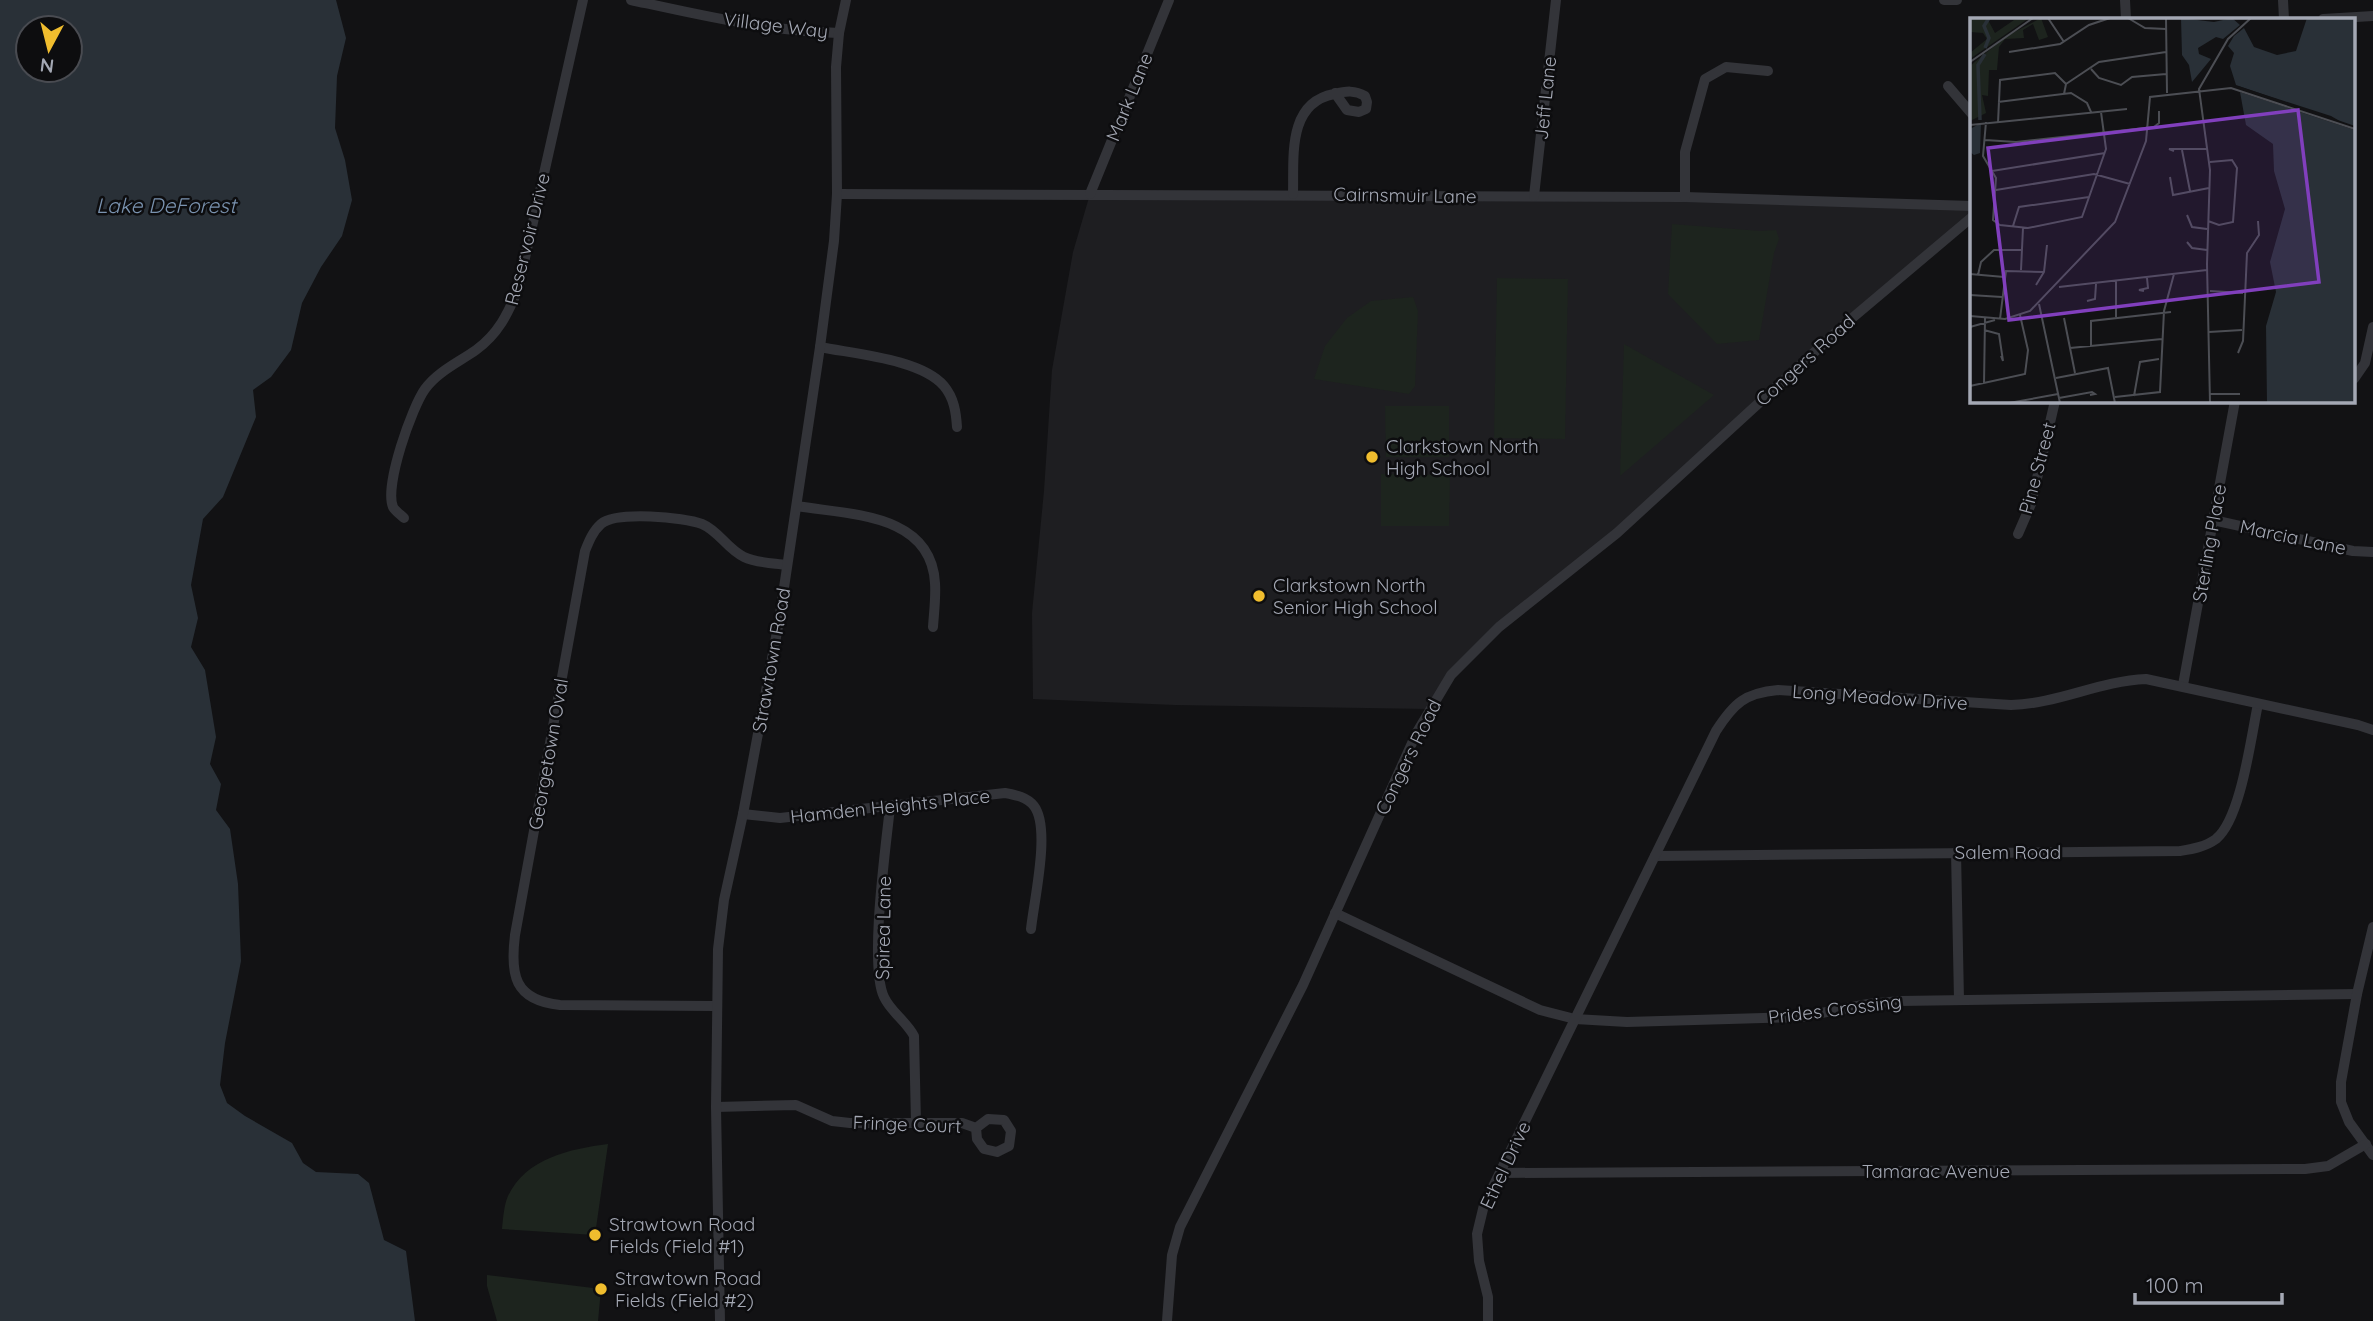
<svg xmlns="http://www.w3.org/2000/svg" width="2373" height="1321" font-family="Quicksand,sans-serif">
<rect width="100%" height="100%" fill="#121214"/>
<path fill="#1e1e21" d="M1090 194 1393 195 1972 206V217L1617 533 1484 641 1429 709 1175 705 1033 699 1032 613 1044 491 1052 370 1073 252Z"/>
<g fill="#1d241e">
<path d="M1672 224 1760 231 1776 230 1779 239 1774 253 1759 340 1717 344 1668 294Z"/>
<path d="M1497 278 1568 279 1565 439 1494 438Z"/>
<path d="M1413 297 1418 311 1415 386 1409 394 1314 379 1325 346 1347 318 1371 301Z"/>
<path d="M1624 344 1714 395 1620 476Z"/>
<path d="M1385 406H1449V457H1386Z"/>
<path d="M1381 474 1450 475 1449 526H1381Z"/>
<path d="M608 1144 595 1235 502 1229C503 1219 504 1205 508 1196 526 1158 570 1149 608 1144Z"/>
<path d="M487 1275 601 1289 598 1321H497L487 1286Z"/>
</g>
<path fill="#293037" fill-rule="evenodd" d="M0 0H336L346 38 337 76 335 128 345 160 352 200 342 236 321 267 302 303 291 350 271 377 253 390 256 417 223 497 203 519 191 585 198 618 191 647 205 670 216 737 210 764 221 784 216 810 230 829 238 884 241 961 225 1043 220 1085 227 1103 245 1116 292 1143 303 1163 316 1172 358 1174 369 1183 384 1240 406 1251 415 1321H0ZM28 28H70V70H28Z"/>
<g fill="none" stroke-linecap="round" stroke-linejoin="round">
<g stroke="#333439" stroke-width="10">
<path d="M631 0C700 15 768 31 839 33"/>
<path d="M1944 0H1957"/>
<path d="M2125 0 2126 19"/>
<path d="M2283 0 2284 19"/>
<path d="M2323 19 2373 16"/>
<path d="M1948 86 1972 114"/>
<path d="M837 194 1685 197 1972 206"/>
<path d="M1090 194 1169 0"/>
<path d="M1293 194C1294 157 1287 103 1334 94 1346 91 1355 90 1365 96L1367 102 1366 109 1359 112 1347 110 1335 93"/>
<path d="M1534 196 1556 0"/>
<path d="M1685 197V152L1705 79 1726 67 1768 71"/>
<path d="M820 347C854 354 921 359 944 386 954 398 956 412 957 427"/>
<path d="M2354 379 2365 363 2373 327"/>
<path d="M797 506C850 515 931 513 935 583 936 597 934 612 933 627"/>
<path d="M404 518C401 515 395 511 393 507 384 486 412 407 425 389 437 372 459 362 476 350 498 334 508 314 518 289L583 0"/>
<path d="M2213 520 2353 551 2373 552"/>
<path d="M2018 534 2031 504 2055 401"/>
<path d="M2183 685 2235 401"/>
<path d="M890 807C886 846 869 965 884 997 891 1012 906 1021 914 1036L916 1123"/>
<path d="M743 814 780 818 1005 793C1016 795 1027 797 1034 806 1051 828 1034 900 1031 929"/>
<path d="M1956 852 1959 1000"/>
<path d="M1655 856 2180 851C2192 849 2205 847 2216 839 2241 819 2251 737 2258 704"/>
<path d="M1335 913 1540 1010 1575 1019 1627 1022 1801 1017 1868 1004 1900 1001 2357 994"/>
<path d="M2373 927 2357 994 2341 1082V1102L2349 1122 2373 1155"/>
<path d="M716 1006 560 1005C514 1000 510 975 515 935L585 551C589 541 593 531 601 524 616 511 684 517 702 524 719 531 727 549 744 557 756 563 773 563 787 565"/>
<path d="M716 1107 796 1105 832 1121 850 1123H962L976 1128 977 1139 984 1149 997 1152 1009 1146 1011 1131 1004 1120 988 1119 976 1128"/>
<path d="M1500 1173 2305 1169 2328 1166 2366 1144"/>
<path d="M720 1321 716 1107 718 949 724 900 743 814 779 621 820 347 834 241 837 194 836 67 839 33 846 0"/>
<path d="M1167 1321 1172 1255 1180 1227 1303 985 1417 732 1451 675 1499 627 1617 533 1844 325 1972 217"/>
<path d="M1488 1321V1297L1479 1261 1477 1234 1484 1205 1716 731C1734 703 1745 693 1778 690L2011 705C2057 704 2099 681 2146 679L2358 725 2373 730"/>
</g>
</g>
<g fill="#f0bd2e" stroke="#0d0d0f" stroke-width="2.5">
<circle cx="1372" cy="457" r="7"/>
<circle cx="1259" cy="596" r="7"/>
<circle cx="595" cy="1235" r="7"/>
<circle cx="601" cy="1289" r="7"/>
</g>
<g text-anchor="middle" stroke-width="5" stroke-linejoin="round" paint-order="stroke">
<g font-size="19" fill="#a4a8b4" stroke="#0d0d0f">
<text transform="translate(776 25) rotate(7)" y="7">Village Way</text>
<text transform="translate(1129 97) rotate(-68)" y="7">Mark Lane</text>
<text transform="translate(1545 98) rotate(-84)" y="7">Jeff Lane</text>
<text transform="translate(1405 195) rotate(1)" y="7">Cairnsmuir Lane</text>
<text transform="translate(527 239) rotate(-76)" y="7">Reservoir Drive</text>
<text transform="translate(1805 360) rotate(-42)" y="7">Congers Road</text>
<text transform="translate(2037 468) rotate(-75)" y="7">Pine Street</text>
<text transform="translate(2293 537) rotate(12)" y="7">Marcia Lane</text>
<text transform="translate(2209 543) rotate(-80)" y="7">Sterling Place</text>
<text transform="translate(771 660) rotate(-80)" y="7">Strawtown Road</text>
<text transform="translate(1880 697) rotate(4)" y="7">Long Meadow Drive</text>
<text transform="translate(548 754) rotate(-80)" y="7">Georgetown Oval</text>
<text transform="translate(1408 757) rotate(-64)" y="7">Congers Road</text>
<text transform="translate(890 806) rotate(-6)" y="7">Hamden Heights Place</text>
<text x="2008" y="859">Salem Road</text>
<text transform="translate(883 928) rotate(-89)" y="7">Spirea Lane</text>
<text transform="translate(1835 1009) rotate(-7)" y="7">Prides Crossing</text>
<text transform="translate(907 1124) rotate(2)" y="7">Fringe Court</text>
<text transform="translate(1505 1165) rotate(-65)" y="7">Ethel Drive</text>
<text x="1936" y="1178">Tamarac Avenue</text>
</g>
<g font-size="19" fill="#a4a8b4" stroke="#0d0d0f" text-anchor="start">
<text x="1386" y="453">Clarkstown North<tspan x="1386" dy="22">High School</tspan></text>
<text x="1273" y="592">Clarkstown North<tspan x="1273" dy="22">Senior High School</tspan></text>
<text x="609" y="1231">Strawtown Road<tspan x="609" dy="22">Fields (Field #1)</tspan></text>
<text x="615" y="1285">Strawtown Road<tspan x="615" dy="22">Fields (Field #2)</tspan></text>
</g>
<g font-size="21" font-style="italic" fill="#7a93b0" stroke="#0d0d0f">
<text x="166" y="213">Lake DeForest</text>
</g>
</g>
<g transform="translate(1970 18)">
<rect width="385" height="385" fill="#121214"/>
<path d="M0 0H17L25 15 44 2 59 0 0 41V35L17 21 13 15 0 14ZM71 0 78 19 69 22 63 6 53 12 54 20 35 21 29 29 27 52H19L18 78 12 77 16 95 0 103V48L35 19Z" fill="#1d241e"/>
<path d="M211 0 244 4 262 0 270 7 253 21 246 19 228 30 229 36 241 41 222 64 219 47 212 37ZM337 0H385V108L266 67 260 48 264 35 258 28 264 18 274 10 284 29 307 37 326 33ZM270 74 385 112V385H297L296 308 306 274 300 244 315 191 304 153 303 126 276 107ZM11 105 10 135 4 137 0 134V111Z" fill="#293037"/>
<path d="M268 68 361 98 385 112 270 74Z" fill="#121214"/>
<path fill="none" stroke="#293037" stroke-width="3.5" d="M15 30 19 20 14 8 19 0M10 102 8 47 15 36"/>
<path fill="none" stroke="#4c4e54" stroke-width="2" d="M78 0 94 24M158 0 175 10 196 11M196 0 197 75M39 34 90 26 119 7 140 0M0 44 63 0M121 51 129 60 151 67 162 59 196 56M94 76 96 66 129 44 196 34M28 84 101 75 117 85 121 94M16 104 13 138 26 160 23 202 30 207 58 210 112 199 136 131 131 94M28 105 30 62 85 55 96 66M0 107 157 91M15 122 46 124 184 109 189 105V93M212 132 220 173M204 133 199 131H238M22 153 135 135M200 159 203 177 239 170M26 172 124 156 160 166M217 197 222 209 237 211M238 203 249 207 263 204 267 150 262 142 240 144M43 208 49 189 119 179M217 224 222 230 237 232M51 252 53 210M0 256 34 259M8 257 11 244 24 232H52M146 263V299M66 267 74 254 77 227M89 269 237 252M174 273 169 272 178 270 177 260M240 273 273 275M0 277 32 279M117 283 125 281 126 266M69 286 90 385M0 298 35 301 60 293 145 204 176 123 180 79 261 70 385 111M94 300 105 355M30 301 36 253 74 254M0 309 25 302M14 312 29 316 33 343 31 338M239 314 272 312M121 328V303L201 294M100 330 192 321M268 335 273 323 277 235 289 217 288 203M86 360 138 350 145 385M14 366 15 300M0 368 55 356 58 332 50 297M240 376H270M164 378 170 344 189 341M145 379 190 374 194 293 204 256M89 380 122 374 125 376 120 377M39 385 88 376M240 385 237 246 240 152 229 71 258 21 281 0"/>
<path fill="#813fbd" fill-opacity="0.15" stroke="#813fbd" stroke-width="3.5" d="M328 92 349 264 39 302 18 130Z"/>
<rect width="385" height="385" fill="none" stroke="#a4a8b4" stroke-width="3.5"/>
</g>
<g transform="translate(49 49) rotate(187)"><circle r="33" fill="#0d0d0f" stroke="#494b51" stroke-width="2"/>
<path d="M0-5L12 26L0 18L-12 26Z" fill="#f0bd2e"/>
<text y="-10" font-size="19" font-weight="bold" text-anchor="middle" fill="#a4a8b4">N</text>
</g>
<path d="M2135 1293v10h147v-10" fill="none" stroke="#a4a8b4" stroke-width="3.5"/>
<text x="2146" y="1293" font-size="21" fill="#a4a8b4" stroke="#0d0d0f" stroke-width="5" paint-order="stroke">100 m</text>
</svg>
